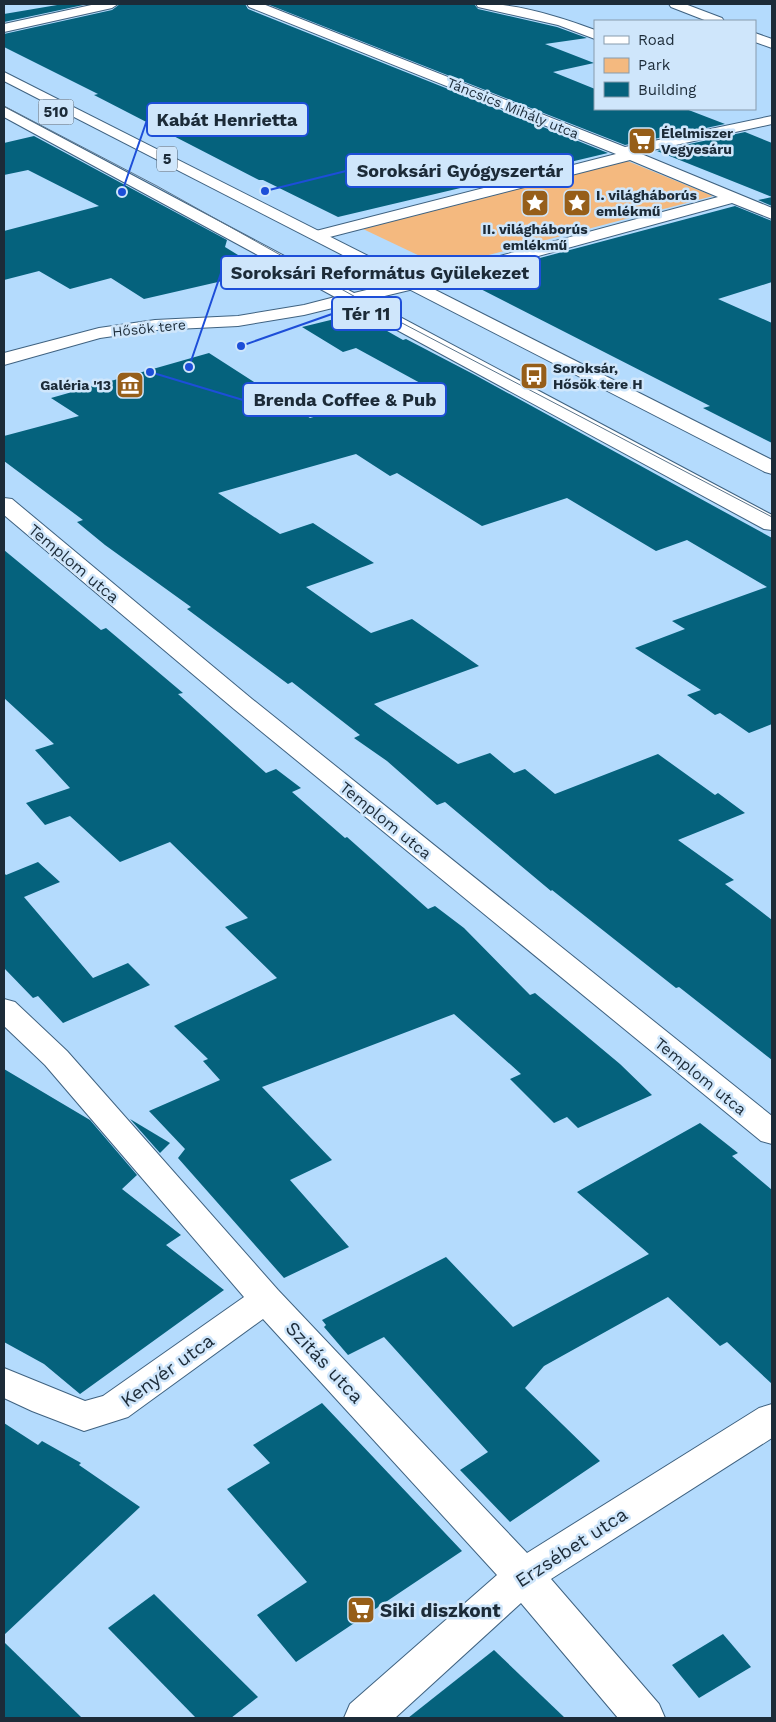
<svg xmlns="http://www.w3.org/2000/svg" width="776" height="1722" font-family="'Work Sans',sans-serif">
<rect width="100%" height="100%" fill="#b4dbfd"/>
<path fill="#f4b97f" d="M625 160 713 196 443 267 363 229Z"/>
<g fill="#05627d">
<path d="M63 4H88L4 22V14Z"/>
<path d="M120 4H245L248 9 608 153 338 217 263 180H259L94 95 98 94 4 47V34L112 10Z"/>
<path d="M267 4H474L478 9 557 27 587 38 545 44 594 63 553 72 595 89V109H686L725 124 625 145Z"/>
<path d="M745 132 772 143V206L758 200 772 197 657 151Z"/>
<path d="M34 136 227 240 225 247 256 266 249 268 257 273 144 299 111 278 70 289 39 271 4 280V231L99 206 28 170 4 175V143Z"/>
<path d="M735 206 772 221V282L718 299 772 323V443L703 408 710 406 461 279Z"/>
<path d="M351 315H359L403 340 406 339 475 375 772 538V724L749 733 720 713 715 715 687 695 701 690 635 648 685 629 672 621 767 587 687 540 656 551 567 498 482 526 397 473 390 476 356 454 218 493 280 534 313 523 374 563 306 587 371 633 412 619 479 666 374 704 458 764 490 753 514 773 525 769 555 794 658 754 715 795 718 793 745 813 678 840 734 880 725 884 772 920V1060L679 987 676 988 552 890 551 891 445 802 437 805 387 761 354 738 360 735 292 682 288 684 187 609 191 607 105 545 77 522 83 520 4 461V436L79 416 51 398 209 353 310 418 422 384 356 348 343 352 302 327Z"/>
<path d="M4 550 101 630 106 628 183 693 178 694 266 773 276 769 301 788 292 792 345 838 347 837 428 909 435 906 464 928 530 995 535 993 620 1064 652 1095 578 1128 567 1117 554 1123 510 1079 521 1074 454 1014 262 1087 332 1160 290 1180 349 1247 284 1278 178 1158 185 1149 149 1111 220 1080 203 1061 208 1059 174 1026 277 978 225 927 248 918 170 842 120 862 70 816 45 825 26 803 70 788 35 750 54 744 4 698Z"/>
<path d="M38 862 60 882 24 897 93 978 128 963 150 985 63 1023 38 996 33 998 4 968V873L6 875Z"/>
<path d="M4 1069 90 1120 137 1175 122 1189 181 1235 166 1245 224 1290 80 1394 44 1364 4 1342Z"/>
<path d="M130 1119 170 1143 160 1153Z"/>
<path d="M700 1123 738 1153 732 1156 772 1190V1384L727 1342 720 1346 668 1297 544 1366 525 1388 600 1461 510 1522 460 1470 488 1452 384 1337 348 1355 324 1327 326 1325 322 1320 446 1257 513 1327 649 1254 577 1192Z"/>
<path d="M322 1403 462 1551 296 1662 257 1615 307 1582 227 1489 270 1463 253 1445Z"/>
<path d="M4 1423 38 1445 42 1441 81 1463 79 1465 140 1507 4 1635Z"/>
<path d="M154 1594 258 1697 231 1718H196L108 1628Z"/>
<path d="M723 1634 751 1667 699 1698 672 1665Z"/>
<path d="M4 1642 82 1718H4Z"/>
<path d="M494 1650 565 1718H408Z"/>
</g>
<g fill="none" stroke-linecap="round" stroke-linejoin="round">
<defs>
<g id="minor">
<path d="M96 4H118L112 8 4 32V24Z"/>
<path d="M247 4H263L625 147 772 116V124L639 153 772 208V219L732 203 447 281 368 300 772 515V530L764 529 349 304 304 315 238 326 155 330 100 338 4 365V353L99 328 155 320 238 316 304 305 335 297 4 117V107L354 293 437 273 718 197 630 160 318 240 312 238 310 235 312 232 616 154 249 7Z"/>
<path d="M476 4C513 2 560 17 595 30V39L558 25 478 7Z"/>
<path d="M669 4H685L722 18 724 21H707L671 7Z"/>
<path d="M755 33 772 39V48L755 42Z"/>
<path d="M4 498 12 499 252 699 772 1116V1144L761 1141 234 709 4 515Z"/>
<path d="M4 999 15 1002 67 1051 278 1290 527 1553 759 1408 772 1404V1438L551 1579 659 1704 665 1718H618L521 1603 395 1718H344L350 1704 497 1575 263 1319 128 1417 84 1431 32 1411 4 1398V1368L85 1401 103 1396 244 1297 45 1065 4 1026Z"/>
</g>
<path id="major" d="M4 72 772 460V474L765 472 4 81Z"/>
</defs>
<use href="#minor" stroke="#3f6280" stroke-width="2"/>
<use href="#major" stroke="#3f6280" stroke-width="2"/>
<use href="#minor" fill="#fff" fill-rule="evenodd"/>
<use href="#major" fill="#fff" fill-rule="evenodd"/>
<path stroke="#5b748a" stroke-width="1" d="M4 106 157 186 402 323 772 517"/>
</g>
<defs>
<symbol id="supermarket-square" viewBox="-11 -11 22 22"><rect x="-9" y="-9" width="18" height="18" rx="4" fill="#965e19" stroke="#cfe6fb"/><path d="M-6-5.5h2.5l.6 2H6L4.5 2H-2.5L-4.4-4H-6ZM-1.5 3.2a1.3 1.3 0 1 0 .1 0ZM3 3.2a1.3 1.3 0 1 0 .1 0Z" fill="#fff"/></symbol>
<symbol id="sight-square" viewBox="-11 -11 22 22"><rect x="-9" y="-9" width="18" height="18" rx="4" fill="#965e19" stroke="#cfe6fb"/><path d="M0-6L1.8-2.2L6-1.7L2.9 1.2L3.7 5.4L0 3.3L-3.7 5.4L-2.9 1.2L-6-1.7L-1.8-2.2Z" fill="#fff"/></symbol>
<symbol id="bus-square" viewBox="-11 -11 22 22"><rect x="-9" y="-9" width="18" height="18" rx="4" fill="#965e19" stroke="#cfe6fb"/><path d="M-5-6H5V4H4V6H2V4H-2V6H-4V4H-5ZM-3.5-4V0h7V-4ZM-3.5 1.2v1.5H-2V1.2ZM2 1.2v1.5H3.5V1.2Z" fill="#fff"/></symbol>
<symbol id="museum-square" viewBox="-11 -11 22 22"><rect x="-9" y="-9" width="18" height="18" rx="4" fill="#965e19" stroke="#cfe6fb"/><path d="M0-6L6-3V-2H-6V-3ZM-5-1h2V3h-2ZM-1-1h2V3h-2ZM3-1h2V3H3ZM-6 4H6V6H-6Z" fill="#fff"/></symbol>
</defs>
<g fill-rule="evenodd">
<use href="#supermarket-square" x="626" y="125" width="32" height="32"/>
<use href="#sight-square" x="519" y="187" width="32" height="32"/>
<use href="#sight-square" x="561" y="187" width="32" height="32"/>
<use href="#bus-square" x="518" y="360" width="32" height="32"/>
<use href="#museum-square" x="114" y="369" width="32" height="32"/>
<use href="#supermarket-square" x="345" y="1594" width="32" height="32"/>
</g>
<g text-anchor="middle" stroke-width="5" stroke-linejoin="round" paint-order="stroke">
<g font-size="14" fill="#1c2b38" stroke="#cfe6fb">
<text transform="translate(513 108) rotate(22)" y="5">Táncsics Mihály utca</text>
<text transform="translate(149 328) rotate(-6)" y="5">Hősök tere</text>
</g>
<g font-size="14" font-weight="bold" fill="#1c2b38" stroke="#cfe6fb" text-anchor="start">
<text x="661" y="138">Élelmiszer<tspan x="661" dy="16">Vegyesáru</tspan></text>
<text x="596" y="200">I. világháborús<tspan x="596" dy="16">emlékmű</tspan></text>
<text x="535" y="234" text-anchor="middle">II. világháborús<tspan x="535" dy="16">emlékmű</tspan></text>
<text x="553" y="373">Soroksár,<tspan x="553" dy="16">Hősök tere H</tspan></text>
<text x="111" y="390" text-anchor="end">Galéria '13</text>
</g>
<g fill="#cfe6fb" stroke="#526372" stroke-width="1">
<rect x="38.5" y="99.5" width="35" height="25" rx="4"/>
<rect x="157" y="146.5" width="20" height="25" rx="4"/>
</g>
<g font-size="15" font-weight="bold" fill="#1c2b38">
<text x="56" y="117">510</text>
<text x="167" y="164">5</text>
</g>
<g font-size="16" fill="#1c2b38" stroke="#cfe6fb">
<text transform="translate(74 563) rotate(40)" y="6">Templom utca</text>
<text transform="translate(386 820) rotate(39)" y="6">Templom utca</text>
<text transform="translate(701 1076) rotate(39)" y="6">Templom utca</text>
</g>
<g font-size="19" fill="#1c2b38" stroke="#cfe6fb">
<text transform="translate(325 1362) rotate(47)" y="7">Szitás utca</text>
<text transform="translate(167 1370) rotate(-36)" y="7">Kenyér utca</text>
<text transform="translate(571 1547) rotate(-33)" y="7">Erzsébet utca</text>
</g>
<g font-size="19" font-weight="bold" fill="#1c2b38" stroke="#cfe6fb" text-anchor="start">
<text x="380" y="1617">Siki diszkont</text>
</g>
</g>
<path fill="none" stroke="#1d4ed8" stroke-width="2" d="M122 192L147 120M265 191L346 171M189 367L221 273M241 346L332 314M150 372L243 400"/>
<g fill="#1d4ed8" stroke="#cfe6fb" stroke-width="2">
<circle cx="122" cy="192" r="5"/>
<circle cx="265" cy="191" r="5"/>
<circle cx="189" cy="367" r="5"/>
<circle cx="241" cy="346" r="5"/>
<circle cx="150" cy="372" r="5"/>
</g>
<g fill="#cfe6fb" stroke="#1d4ed8" stroke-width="2">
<rect x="147" y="103" width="161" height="33" rx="5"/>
<rect x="346" y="154" width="227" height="33" rx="5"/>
<rect x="221" y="256" width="319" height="33" rx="5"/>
<rect x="332" y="297" width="69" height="33" rx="5"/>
<rect x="243" y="383" width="203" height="33" rx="5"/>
</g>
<g font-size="18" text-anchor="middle" font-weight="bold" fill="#1c2b38">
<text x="227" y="126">Kabát Henrietta</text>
<text x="460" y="177">Soroksári Gyógyszertár</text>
<text x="380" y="279">Soroksári Református Gyülekezet</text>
<text x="366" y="320">Tér 11</text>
<text x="345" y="406">Brenda Coffee &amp; Pub</text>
</g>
<rect width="776" height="1722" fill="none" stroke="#1c2b38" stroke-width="10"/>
<rect x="594" y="20" width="162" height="90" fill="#cfe6fb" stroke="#879bad"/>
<rect x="604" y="36" width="25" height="8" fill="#ffffff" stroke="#879bad"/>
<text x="638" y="45" font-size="15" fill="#1c2b38">Road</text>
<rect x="604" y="58" width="25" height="15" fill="#f4b97f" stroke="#879bad"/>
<text x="638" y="70" font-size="15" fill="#1c2b38">Park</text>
<rect x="604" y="82" width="25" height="15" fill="#05627d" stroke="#879bad"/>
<text x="638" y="95" font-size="15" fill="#1c2b38">Building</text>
</svg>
